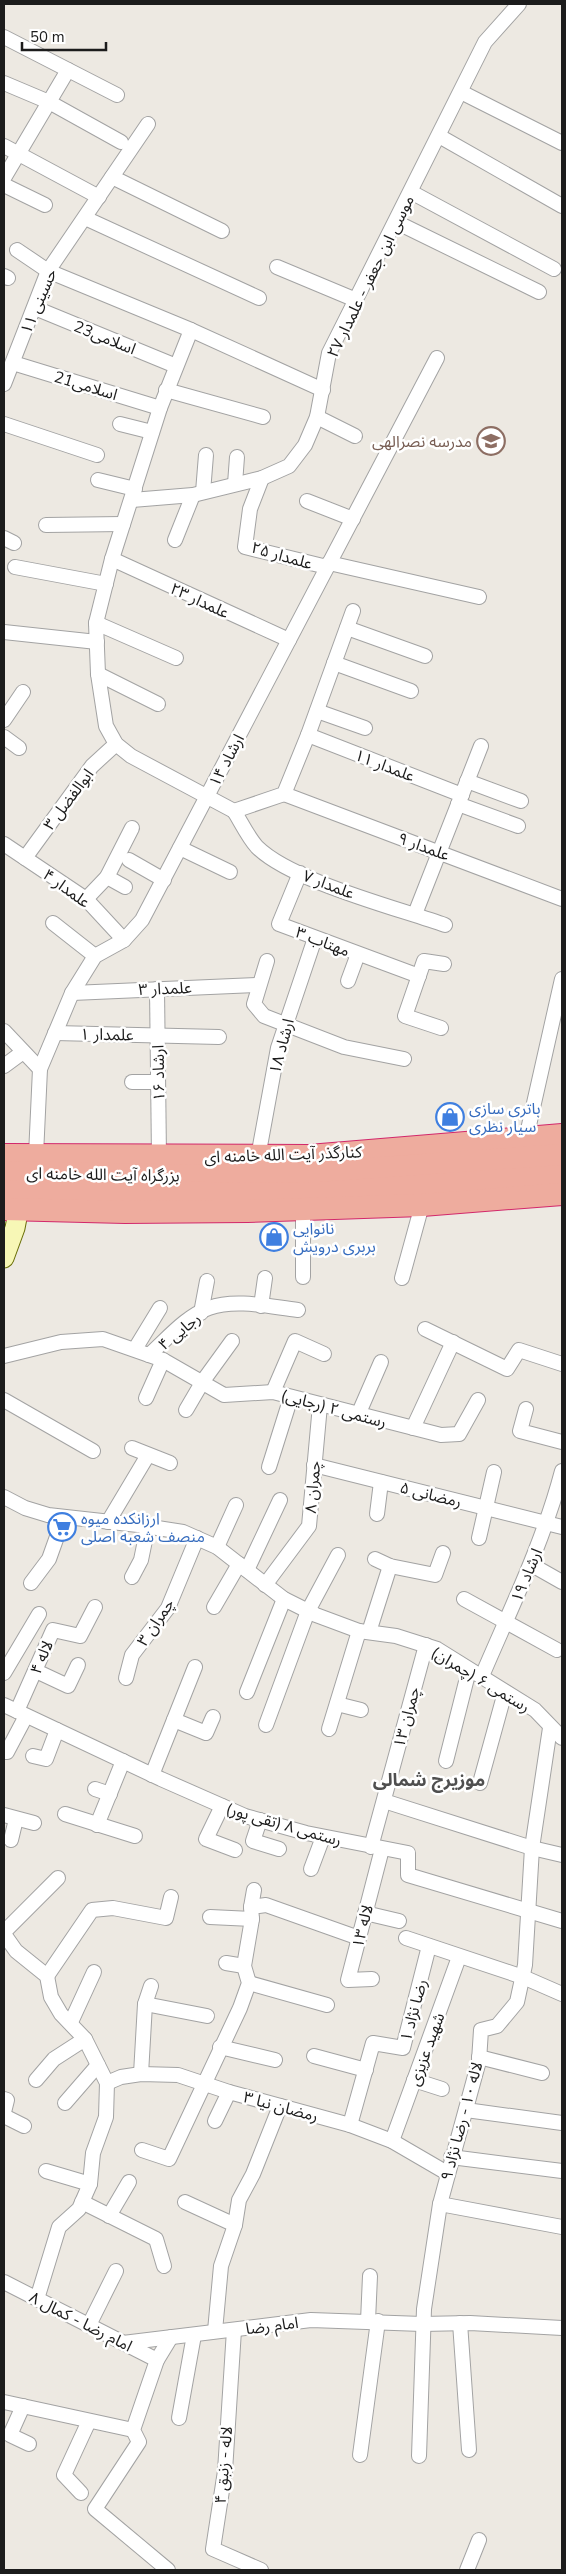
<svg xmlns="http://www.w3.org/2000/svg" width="566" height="2574" font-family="'Nunito Sans','Noto Sans Arabic',sans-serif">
<rect width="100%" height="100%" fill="#ede9e2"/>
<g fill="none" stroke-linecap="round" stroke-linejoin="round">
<defs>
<g id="minor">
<path d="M4 37 117 95"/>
<path d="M4 83 49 102 121 142"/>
<path d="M461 92 562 143"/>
<path d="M439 136 562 206"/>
<path d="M4 146 99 197"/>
<path d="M112 177 222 231"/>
<path d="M4 178 68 70"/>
<path d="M4 185 45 205"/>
<path d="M411 192 554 269"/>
<path d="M85 218 259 298"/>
<path d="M396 222 539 292"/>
<path d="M17 250 48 271 191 330 323 390"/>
<path d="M277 267 356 300"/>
<path d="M4 276 8 278"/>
<path d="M35 308 176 366"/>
<path d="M191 330 160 408 112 559 96 623 98 674 106 726 116 744 131 756 234 811 284 794 308 735 353 611"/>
<path d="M13 363 160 408"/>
<path d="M4 384 48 271 148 124"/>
<path d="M166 390 263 417"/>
<path d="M317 417 355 436"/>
<path d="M4 424 97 455"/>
<path d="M120 424 152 432"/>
<path d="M262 478 250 509 245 547 327 567"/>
<path d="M98 480 135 489"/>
<path d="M235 484 237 457"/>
<path d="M203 492 206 455"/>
<path d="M132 500 193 495 262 478 289 466 305 445 317 417 329 353 485 42 519 4"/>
<path d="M307 501 353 519"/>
<path d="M46 525 123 524"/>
<path d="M4 538 14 543"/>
<path d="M175 540 193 495"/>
<path d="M112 559 289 640"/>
<path d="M329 563 479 597"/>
<path d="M15 567 106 584"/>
<path d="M96 623 176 658"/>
<path d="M347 628 425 656"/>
<path d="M4 632 97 642"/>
<path d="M334 663 411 691"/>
<path d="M98 674 158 704"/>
<path d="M317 711 365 728"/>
<path d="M4 720 23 692"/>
<path d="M308 735 462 795"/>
<path d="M4 737 19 748"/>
<path d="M467 781 521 801"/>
<path d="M284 794 562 899"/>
<path d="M458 804 518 826"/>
<path d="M234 811C241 822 248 837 257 847 291 881 397 908 445 925"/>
<path d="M4 844 86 899 124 940"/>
<path d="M180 848 230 872"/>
<path d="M25 858 92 766 116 744"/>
<path d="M129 860 164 880"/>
<path d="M300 873 279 924 419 976"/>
<path d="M107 877 125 887"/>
<path d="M86 899 107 877 132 828"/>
<path d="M415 914 481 746"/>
<path d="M53 923 95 956"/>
<path d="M267 961 254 1004 264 1016 344 1047 404 1059"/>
<path d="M348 981 358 954"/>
<path d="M157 989 159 1157"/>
<path d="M72 993 258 985"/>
<path d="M441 1028 405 1016 424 961 444 964"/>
<path d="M4 1031 40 1069"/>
<path d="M55 1033 219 1037"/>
<path d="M4 1066 23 1052"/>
<path d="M132 1082H158"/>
<path d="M525 1143 562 979"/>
<path d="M36 1155 40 1069 72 993 95 956 124 940 142 920 437 358"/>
<path d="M258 1157 278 1048 315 938"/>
<path d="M303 1209V1277"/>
<path d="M402 1278 422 1205"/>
<path d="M261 1306 265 1278"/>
<path d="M201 1313 207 1281"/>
<path d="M425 1329 507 1369 519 1350 562 1364"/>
<path d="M135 1349 160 1308"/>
<path d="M149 1355C167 1339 186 1316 209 1308 236 1298 271 1307 298 1310"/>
<path d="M4 1356 61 1342 103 1339 163 1360 224 1395 273 1392 441 1435 459 1434 478 1400"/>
<path d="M273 1392 295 1341 324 1354"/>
<path d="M146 1398 163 1360"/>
<path d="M4 1400 93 1451"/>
<path d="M526 1409 520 1431 562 1442"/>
<path d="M186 1410 203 1381 232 1341"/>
<path d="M358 1415 381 1362"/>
<path d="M413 1428 453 1342"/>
<path d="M132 1448 170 1463"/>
<path d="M314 1465 562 1527"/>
<path d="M269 1467 291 1397"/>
<path d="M4 1497 25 1508 48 1515 138 1525 183 1532 217 1547 284 1599 316 1615 359 1631 396 1636 437 1649 535 1710 562 1738"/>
<path d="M377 1514 381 1482"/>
<path d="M108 1522 148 1455"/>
<path d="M479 1538 494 1472"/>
<path d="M217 1547 236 1505"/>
<path d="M375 1559 390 1566 435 1575 443 1553"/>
<path d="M532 1565 562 1582"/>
<path d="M247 1570 280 1500"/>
<path d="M132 1577 141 1560 148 1526"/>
<path d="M31 1583 49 1559 64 1517"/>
<path d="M265 1585 309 1526 320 1405"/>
<path d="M464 1599 557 1650"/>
<path d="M214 1607 239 1564"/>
<path d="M369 1632 390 1566"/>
<path d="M36 1671 68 1686 78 1665"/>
<path d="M4 1673 39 1614"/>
<path d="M482 1676C511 1608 543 1543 562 1471"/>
<path d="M126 1678 132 1655 168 1608 197 1538"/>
<path d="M247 1692 284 1599"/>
<path d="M337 1704 361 1710"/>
<path d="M4 1705 161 1779 245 1816 306 1833 408 1853V1875L562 1921"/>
<path d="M17 1711 53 1630 80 1636 95 1607"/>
<path d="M174 1720 206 1733 213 1717"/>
<path d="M266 1725 308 1611 338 1555"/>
<path d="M329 1729 359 1631"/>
<path d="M4 1752H7L26 1716"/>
<path d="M33 1756 46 1759 57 1730"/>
<path d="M446 1761 469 1670"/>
<path d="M152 1775 195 1667"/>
<path d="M480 1783 505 1692"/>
<path d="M95 1789 110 1794"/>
<path d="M384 1801 532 1848 562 1855"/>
<path d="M222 1806 206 1839 235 1850"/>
<path d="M65 1814 135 1836"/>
<path d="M4 1815 34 1823"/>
<path d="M260 1820 253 1841 279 1849"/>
<path d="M97 1825 123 1761"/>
<path d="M11 1840 16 1819"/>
<path d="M371 1847 426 1645"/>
<path d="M311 1869 323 1837"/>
<path d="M251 1907 254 1890"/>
<path d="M365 1913 399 1921"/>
<path d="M210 1917 252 1919"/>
<path d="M4 1932 58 1878"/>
<path d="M4 1934 16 1951 47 1976 51 1997 61 2014 85 2039 107 2083 106 2117 93 2153 90 2184 79 2209 59 2227 37 2299"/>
<path d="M406 1938 523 1977 562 1994"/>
<path d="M226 1963 244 1966"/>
<path d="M47 1976 92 1910 113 1908 166 1918 171 1897"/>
<path d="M372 1979 348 1980 382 1849"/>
<path d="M249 1983 327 2005"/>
<path d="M145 2004 207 2016"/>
<path d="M71 2022 94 1972"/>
<path d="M220 2047 275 2060"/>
<path d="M314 2056 366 2070"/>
<path d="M479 2057 542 2073"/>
<path d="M141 2074 145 2004 151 1986"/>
<path d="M36 2080 54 2059 85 2039"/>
<path d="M414 2080 442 2089"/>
<path d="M107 2083 121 2077 141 2074 178 2075 229 2092 350 2125 392 2141 447 2173"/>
<path d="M4 2099 7 2100 4 2112"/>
<path d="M65 2103 98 2065"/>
<path d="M466 2110 562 2123"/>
<path d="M4 2116 24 2126"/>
<path d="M215 2121 229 2092"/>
<path d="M350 2125 373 2043 403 2048 429 1946"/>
<path d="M392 2141 459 1957"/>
<path d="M142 2150 169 2159 240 2008 249 1983 244 1966 252 1919 251 1907 266 1905 359 1938"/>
<path d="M451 2157 562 2171"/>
<path d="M46 2171 90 2184"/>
<path d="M82 2202 156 2239 164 2266"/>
<path d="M185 2202 235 2225"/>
<path d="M440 2204 562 2227"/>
<path d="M109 2216 129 2182"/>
<path d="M4 2282 157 2360"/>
<path d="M368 2321 370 2276"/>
<path d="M460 2323 469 2450"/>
<path d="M89 2325 116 2271"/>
<path d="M234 2330 225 2471 213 2549 261 2570"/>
<path d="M215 2331 221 2266 235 2225 239 2200 253 2174 280 2106"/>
<path d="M123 2343 311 2320 422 2324 470 2323 562 2328"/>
<path d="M4 2402 133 2430"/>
<path d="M23 2406 10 2435 29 2444"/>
<path d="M179 2418 194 2335"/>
<path d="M360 2455 378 2321"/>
<path d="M419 2456 424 2309 440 2204 479 2061 481 2030 497 2026 517 2002 525 1965 532 1848 550 1728"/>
<path d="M81 2493 64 2475 89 2421"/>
<path d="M168 2570 95 2509 139 2442 133 2430 157 2360 171 2337"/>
<path d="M467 2570 479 2540"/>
</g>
<path id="secondary" d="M4 1258 15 1228 21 1197"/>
<g id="trunk">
<path d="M4 1155 309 1156 562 1135"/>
<path d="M4 1172 219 1176 311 1173 562 1155"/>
<path d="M4 1191 303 1194 562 1176"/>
<path d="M4 1209 125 1212 247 1211 422 1205 562 1194"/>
</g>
</defs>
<use href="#minor" stroke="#a3a3a3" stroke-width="16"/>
<use href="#secondary" stroke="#696e07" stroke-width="21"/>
<use href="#trunk" stroke="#d2286b" stroke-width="24"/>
<use href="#minor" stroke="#fff" stroke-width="14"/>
<use href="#secondary" stroke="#f7f7b6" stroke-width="19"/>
<use href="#trunk" stroke="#eeac9e" stroke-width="22"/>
</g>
<defs>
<symbol id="school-ring" viewBox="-11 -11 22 22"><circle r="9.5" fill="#fff" stroke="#8d6e63" stroke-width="1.5"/><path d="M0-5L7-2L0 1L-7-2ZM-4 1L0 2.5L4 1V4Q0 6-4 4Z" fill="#8d6e63"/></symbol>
<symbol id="shop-ring" viewBox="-11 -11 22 22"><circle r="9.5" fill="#fff" stroke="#3f7fe0" stroke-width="1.5"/><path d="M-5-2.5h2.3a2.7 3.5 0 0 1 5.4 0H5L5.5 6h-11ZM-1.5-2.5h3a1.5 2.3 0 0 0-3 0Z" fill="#3f7fe0"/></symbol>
<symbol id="supermarket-ring" viewBox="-11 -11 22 22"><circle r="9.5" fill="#fff" stroke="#3f7fe0" stroke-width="1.5"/><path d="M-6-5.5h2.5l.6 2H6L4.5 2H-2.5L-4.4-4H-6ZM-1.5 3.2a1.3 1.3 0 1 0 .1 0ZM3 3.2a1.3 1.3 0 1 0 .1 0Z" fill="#3f7fe0"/></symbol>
</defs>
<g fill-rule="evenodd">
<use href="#school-ring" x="475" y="425" width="32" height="32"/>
<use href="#shop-ring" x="434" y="1101" width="32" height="32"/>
<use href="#shop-ring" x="258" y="1221" width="32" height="32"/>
<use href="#supermarket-ring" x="46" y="1511" width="32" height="32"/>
</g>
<g text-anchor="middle" stroke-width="5" stroke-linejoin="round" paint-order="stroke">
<g font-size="16" fill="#1c1c1c" stroke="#fff">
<text transform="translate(370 276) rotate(-64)" y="6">موسی ابن جعفر - علمدار ۲۷</text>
<text transform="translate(38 301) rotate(-67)" y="6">حسینی ۱۱</text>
<text transform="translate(105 337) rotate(22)" y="6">اسلامی23</text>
<text transform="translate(86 385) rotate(17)" y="6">اسلامی21</text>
<text transform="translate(282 555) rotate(16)" y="6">علمدار ۲۵</text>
<text transform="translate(200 600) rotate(25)" y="6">علمدار ۲۳</text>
<text transform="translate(226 760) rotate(-62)" y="6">ارشاد ۱۴</text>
<text transform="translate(385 765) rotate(21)" y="6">علمدار ۱۱</text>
<text transform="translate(68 799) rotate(-53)" y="6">ابوالفضل ۳</text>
<text transform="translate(424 846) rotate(20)" y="6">علمدار ۹</text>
<text transform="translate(329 884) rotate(21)" y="6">علمدار ۷</text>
<text transform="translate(67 888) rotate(36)" y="6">علمدار ۴</text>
<text transform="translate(323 941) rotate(21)" y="6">مهتاب ۳</text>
<text transform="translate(165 988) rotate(-2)" y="6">علمدار ۳</text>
<text transform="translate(107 1034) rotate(1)" y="6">علمدار ۱</text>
<text transform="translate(281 1046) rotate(-75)" y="6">ارشاد ۱۸</text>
<text transform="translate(158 1073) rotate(-91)" y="6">ارشاد ۱۶</text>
<text transform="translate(283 1154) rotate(-2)" y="6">کنارگذر آیت الله خامنه ای</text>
<text transform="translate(103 1174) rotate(1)" y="6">بزرگراه آیت الله خامنه ای</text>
<text transform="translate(179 1331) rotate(-39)" y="6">رجایی ۴</text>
<text transform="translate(334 1408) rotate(15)" y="6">رستمی ۲ (رجایی)</text>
<text transform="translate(312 1487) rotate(-85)" y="6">چمران ۸</text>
<text transform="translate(431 1494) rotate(14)" y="6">رمضانی ۵</text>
<text transform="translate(526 1575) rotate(-67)" y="6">ارشاد ۱۹</text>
<text transform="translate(155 1622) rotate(-56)" y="6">چمران ۳</text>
<text transform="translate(41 1657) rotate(-67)" y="6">لاله ۴</text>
<text transform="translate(481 1679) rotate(31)" y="6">رستمی ۶ (چمران)</text>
<text transform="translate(406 1717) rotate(-75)" y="6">چمران ۱۳</text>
<text transform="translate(284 1824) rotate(16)" y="6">رستمی ۸ (تقی پور)</text>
<text transform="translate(362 1926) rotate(-76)" y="6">لاله ۱۳</text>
<text transform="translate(413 2010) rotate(-75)" y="6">رضا نژاد ۱</text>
<text transform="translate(426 2049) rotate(-70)" y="6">شهید عزیزی</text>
<text transform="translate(281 2106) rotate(15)" y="6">رمضان نیا ۳</text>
<text transform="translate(461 2121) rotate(-75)" y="6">لاله ۱۰ - رضا نژاد ۹</text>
<text transform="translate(81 2321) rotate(27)" y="6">امام رضا - کمال ۸</text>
<text transform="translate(272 2325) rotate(-7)" y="6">امام رضا</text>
<text transform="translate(223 2465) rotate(-85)" y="6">لاله - زنبق ۴</text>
</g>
<g font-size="16" fill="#785e54" stroke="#fff" text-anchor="end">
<text x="472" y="447">مدرسه نصرالهی</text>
</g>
<g font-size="16" fill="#366cbe" stroke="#fff" text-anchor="start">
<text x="469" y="1114">باتری سازی<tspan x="469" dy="18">سیار نظری</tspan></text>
<text x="293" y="1234">نانوایی<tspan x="293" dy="18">بربری درویش</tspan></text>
<text x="81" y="1524">ارزانکده میوه<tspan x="81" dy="18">منصف شعبه اصلی</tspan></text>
</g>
<g font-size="18" font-weight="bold" fill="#4f4f4f" stroke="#fff">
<text x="429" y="1786">موزیرج شمالی</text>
</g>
</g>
<rect width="566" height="2574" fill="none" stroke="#1c1c1c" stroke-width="10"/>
<path d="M22 42v8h84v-8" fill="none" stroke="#1c1c1c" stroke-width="2.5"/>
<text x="30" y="42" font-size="15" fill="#1c1c1c" stroke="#ffffff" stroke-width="4" paint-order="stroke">50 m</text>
</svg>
